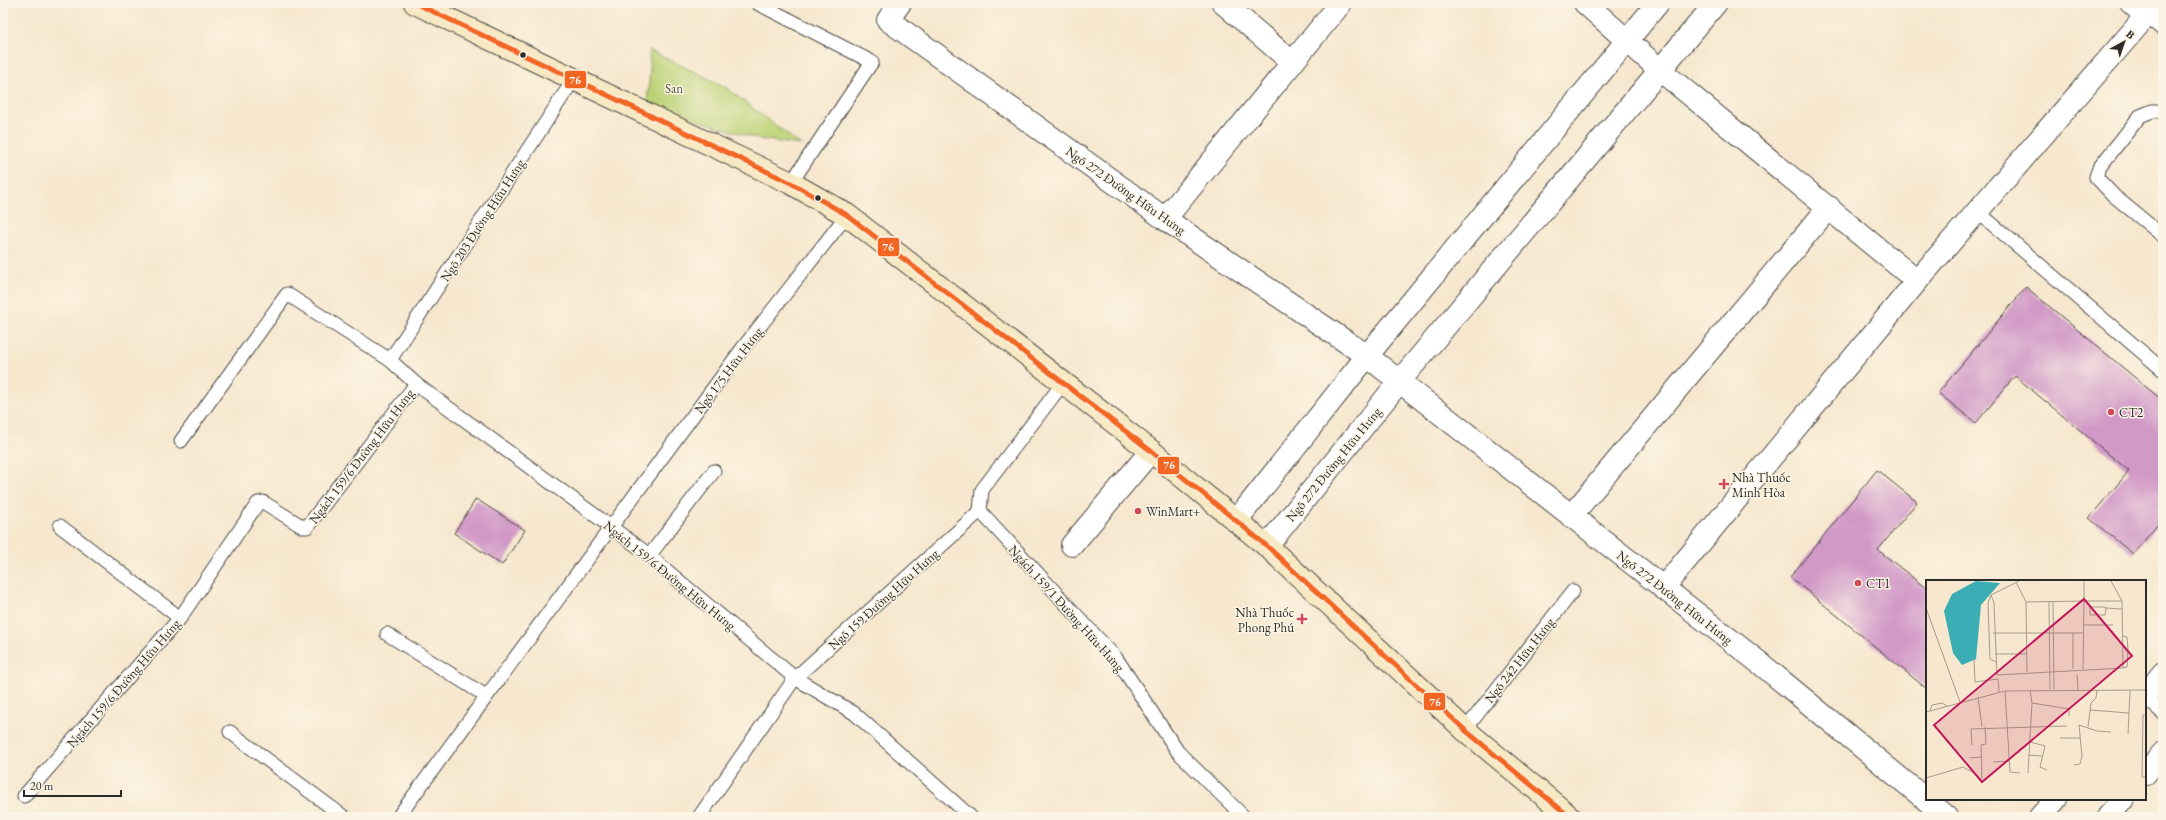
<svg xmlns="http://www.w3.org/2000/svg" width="2166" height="820" font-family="'EB Garamond',serif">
<rect width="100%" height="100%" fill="#fcf5e5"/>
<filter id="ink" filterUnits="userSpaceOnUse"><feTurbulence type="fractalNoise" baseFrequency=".025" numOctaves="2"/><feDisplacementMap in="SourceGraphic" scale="8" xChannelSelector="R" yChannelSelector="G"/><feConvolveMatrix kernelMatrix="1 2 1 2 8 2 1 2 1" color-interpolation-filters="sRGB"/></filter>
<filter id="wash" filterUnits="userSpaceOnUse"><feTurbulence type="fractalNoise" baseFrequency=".012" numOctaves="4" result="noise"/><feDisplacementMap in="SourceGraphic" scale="16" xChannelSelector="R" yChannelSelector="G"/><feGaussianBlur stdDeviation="0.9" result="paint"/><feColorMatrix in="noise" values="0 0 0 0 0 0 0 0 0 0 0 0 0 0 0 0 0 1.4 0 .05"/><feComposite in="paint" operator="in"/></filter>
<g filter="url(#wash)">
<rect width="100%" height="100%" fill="#f6e7ce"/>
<path fill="#bbd175" stroke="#737e50" d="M649 50 724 86 801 145 759 139 647 105 650 70Z"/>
<g id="blocks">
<g fill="#d199c7">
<path d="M2026 287 2163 401V518L2133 554 2089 518 2129 471 2015 376 1976 423 1938 393Z"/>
<path d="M1877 470 1917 502 1878 550 1927 589V689L1790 577Z"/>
<path d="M476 499 525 530 502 565 454 533Z"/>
</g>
</g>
</g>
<g filter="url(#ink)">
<use href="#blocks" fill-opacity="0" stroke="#494743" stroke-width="1"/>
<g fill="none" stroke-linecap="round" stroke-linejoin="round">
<defs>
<g id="service">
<path d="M757 3 872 62 791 183"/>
<path d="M2146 16 2163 30"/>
<path d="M2163 113 2160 111H2152L2140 116 2099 168 2096 177 2114 196 2163 236"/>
<path d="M1978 212 2163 370"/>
<path d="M390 360 574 79"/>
<path d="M181 441 287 294 390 360 416 384 641 549 795 678 854 713 971 817"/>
<path d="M980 511 1116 658 1178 752 1244 817"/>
<path d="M60 526 180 618"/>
<path d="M649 556 714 471"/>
<path d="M387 634 486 696"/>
<path d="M2145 698 2163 713"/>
<path d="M1465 730 1573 591"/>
<path d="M230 732 344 817"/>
<path d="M24 796 180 618 258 503 263 502 303 527H307L416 384"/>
<path d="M398 817 742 349 847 215"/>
<path d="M699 817 795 678 980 511 982 490 1063 383"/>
</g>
<g id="minor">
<path d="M900 3 888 20 1165 219 1367 356 1761 664 1947 817"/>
<path d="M1223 3 1292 62"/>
<path d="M1585 3 1660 70 1917 281"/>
<path d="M2131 3 2146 16 2157 3"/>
<path d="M1165 219 1341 3"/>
<path d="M1571 516 1829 207"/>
<path d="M1236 521 1367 356 1658 3"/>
<path d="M1072 545 1151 451"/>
<path d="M1267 546 1399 382 1716 3"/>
<path d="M1663 588 1917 281 2146 16"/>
<path d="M2145 695 2163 673"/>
<path d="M2145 774 2163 753"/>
<path d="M2040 817 2056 799"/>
<path d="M2108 817 2123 799"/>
</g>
<path id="secondary" d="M415 3 791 183 847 215 1151 451 1267 546 1465 730 1570 817"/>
</defs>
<use href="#service" stroke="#494743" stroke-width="15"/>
<use href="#minor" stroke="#494743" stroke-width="24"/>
<use href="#secondary" stroke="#494743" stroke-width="24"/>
<use href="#service" stroke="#fff" stroke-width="13"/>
<use href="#minor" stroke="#fff" stroke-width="22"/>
<use href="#secondary" stroke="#f6e9c3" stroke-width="22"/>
<defs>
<path id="bus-1" d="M415 3 791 183 847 215 1151 451 1267 546 1465 730 1570 817"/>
</defs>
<use href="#bus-1" stroke="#fcf5e5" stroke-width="8"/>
<use href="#bus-1" stroke="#f26522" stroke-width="5"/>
</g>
</g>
<g fill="#2b2b2b" stroke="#fcf5e5" stroke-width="1.5">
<circle cx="523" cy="55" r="3.5"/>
<circle cx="818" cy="198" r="3.5"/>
</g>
<g fill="#d1495b" stroke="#fcf5e5" stroke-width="1.5">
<circle cx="2111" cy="412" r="4"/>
<path d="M1722 478h4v4h4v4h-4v4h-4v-4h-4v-4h4z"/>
<circle cx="1138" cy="511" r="4"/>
<circle cx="1858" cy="583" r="4"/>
<path d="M1300 613h4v4h4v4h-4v4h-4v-4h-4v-4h4z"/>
</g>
<g text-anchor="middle" stroke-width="3" stroke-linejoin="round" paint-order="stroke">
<g font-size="13" fill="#4f543e" stroke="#fcf5e5">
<text x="674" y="93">San</text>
</g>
<g font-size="13" fill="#2b2b2b" stroke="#fcf5e5">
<text transform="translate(1126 190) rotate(35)" y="5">Ngõ 272 Đường Hữu Hưng</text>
<text transform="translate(482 220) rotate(-57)" y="5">Ngõ 203 Đường Hữu Hưng</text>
<text transform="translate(728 370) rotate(-53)" y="5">Ngõ 175 Hữu Hưng</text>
<text transform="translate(361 456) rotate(-53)" y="5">Ngách 159/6 Đường Hữu Hưng</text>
<text transform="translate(1333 464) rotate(-51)" y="5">Ngõ 272 Đường Hữu Hưng</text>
<text transform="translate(670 575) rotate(39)" y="5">Ngách 159/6 Đường Hữu Hưng</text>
<text transform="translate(1675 597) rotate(38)" y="5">Ngõ 272 Đường Hữu Hưng</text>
<text transform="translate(883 599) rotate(-42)" y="5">Ngõ 159 Đường Hữu Hưng</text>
<text transform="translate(1067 608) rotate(48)" y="5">Ngách 159/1 Đường Hữu Hưng</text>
<text transform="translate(1519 660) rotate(-52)" y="5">Ngõ 242 Hữu Hưng</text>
<text transform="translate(123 683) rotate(-49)" y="5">Ngách 159/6 Đường Hữu Hưng</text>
</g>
<g font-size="13" fill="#2b2b2b" stroke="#fcf5e5" text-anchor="start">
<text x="2119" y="417">CT2</text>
<text x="1732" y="482">Nhà Thuốc<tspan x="1732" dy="15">Minh Hòa</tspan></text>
<text x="1146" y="516">WinMart+</text>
<text x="1866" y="588">CT1</text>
<text x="1294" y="617" text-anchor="end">Nhà Thuốc<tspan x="1294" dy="15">Phong Phú</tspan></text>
</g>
</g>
<g transform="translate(1926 580)">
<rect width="220" height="220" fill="#f6e7ce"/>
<path d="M50 1 74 3 55 25 50 79 36 85 27 73 18 31 26 14Z" fill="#3badb5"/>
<path fill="none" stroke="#a59c8d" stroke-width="1" d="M185 1 196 21 197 88M90 2 100 22 101 92M65 15 68 23 71 95 197 88M123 21 124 109M127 21 128 109M100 22 158 21V1M0 28 34 122M180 28 179 35H164V27H178L180 28 196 29M157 45H187M67 53H157M147 53V89M69 74H101M48 79 49 102 72 99 73 112M70 82 64 79 62 23 65 15 93 1M197 88 201 87 202 69 201 57 197 56M157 89 158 21H196M151 95 152 110M79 111 84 192 94 193M52 117 56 147M106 123 143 129V136M164 130 203 133M4 131 6 125 16 123 21 126M0 132 79 111 220 110M220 135H217L216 197H220M162 147 165 123 170 118 171 110M202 154 204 111M134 158H154M104 162 119 166 114 187 121 190M46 165 45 149 141 146M102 175 116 176M43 178 56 177M67 182 83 181M148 185 154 184 156 176 153 145 171 151 185 152M102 193 106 123 104 110M0 198 37 187 48 193M56 199 55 165 60 164 59 147"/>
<path fill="#c2185b" fill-opacity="0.15" stroke="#c2185b" stroke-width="2" d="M158 19 206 76 56 202 8 145Z"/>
<rect width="220" height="220" fill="none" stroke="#2b2b2b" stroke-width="2"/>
</g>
<g stroke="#fcf5e5" stroke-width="1.5">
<rect x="564" y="70" width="23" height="19" rx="4" fill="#f26522"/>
<rect x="877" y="237" width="23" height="20" rx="4" fill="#f26522"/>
<rect x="1157" y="456" width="23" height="19" rx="4" fill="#f26522"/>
<rect x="1423" y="692" width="23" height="19" rx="4" fill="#f26522"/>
</g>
<g font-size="11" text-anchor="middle" font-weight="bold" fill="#fff">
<text x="575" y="84">76</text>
<text x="888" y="251">76</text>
<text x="1169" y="469">76</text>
<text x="1435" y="706">76</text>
</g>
<rect width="2166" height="820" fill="none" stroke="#fcf5e5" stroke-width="16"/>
<g transform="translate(2124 42) rotate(40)" stroke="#fcf5e5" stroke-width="3" paint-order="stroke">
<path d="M0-3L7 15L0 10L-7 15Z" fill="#2b2b2b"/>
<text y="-6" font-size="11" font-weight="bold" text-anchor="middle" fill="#2b2b2b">B</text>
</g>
<path d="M24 790v6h97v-6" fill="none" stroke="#2b2b2b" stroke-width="2"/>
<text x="30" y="790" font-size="12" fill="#2b2b2b" stroke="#fcf5e5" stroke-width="3" paint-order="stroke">20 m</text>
</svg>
